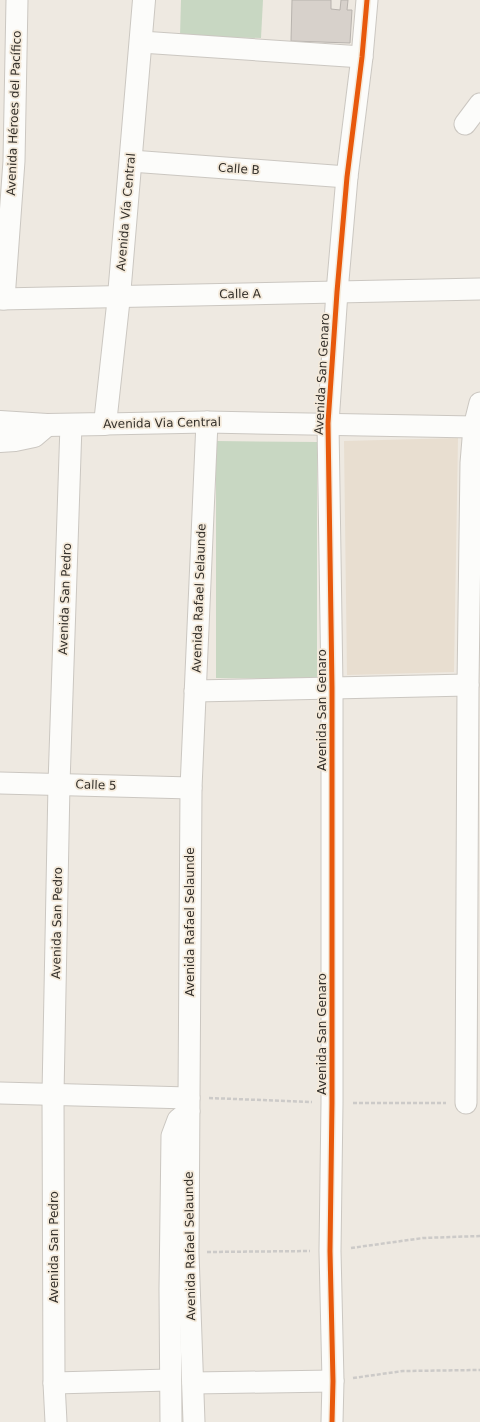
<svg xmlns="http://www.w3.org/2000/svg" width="480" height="1422" font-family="'DejaVu Sans',sans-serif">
<rect width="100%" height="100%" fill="#eee9e1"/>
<path fill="#e8ded0" d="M458 438 454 672 347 675 344 441Z"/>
<g fill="#c8d7c2">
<path d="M181 0H263L261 38 180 36Z"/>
<path d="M216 441 317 442V679L216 678Z"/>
</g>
<path fill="#d7d1cb" stroke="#b8b3ae" d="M292 0H331V9L340 10 341 0H348L347 10H352L350 43 291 41Z"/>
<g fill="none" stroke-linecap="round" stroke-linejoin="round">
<defs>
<g id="street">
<path d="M141 42 362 57"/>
<path d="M465 124 480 104"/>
<path d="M131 161 347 177"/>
<path d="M0 299 480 289"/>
<path d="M4 299 14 161 17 0"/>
<path d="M105 424 207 422 474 427"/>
<path d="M195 691 468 685"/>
<path d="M0 783 191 788"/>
<path d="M0 1093 189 1098"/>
<path d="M466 1103 468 685 471 463 474 427 480 403"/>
<path d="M54 1383 170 1380"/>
<path d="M193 1383 333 1381"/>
<path d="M56 1422 54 1383 53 1094 59 784 71 425"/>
<path d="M171 1422 170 1289 172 1136 178 1120 189 1111"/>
<path d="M194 1422 188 1253 191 788 207 422"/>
<path d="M332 1422 333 1381 330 1251 332 1103V688L328 423 337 292 347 177 362 57 367 0"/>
</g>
<g id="secondary">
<path d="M0 422 47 425 105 424 119 296 144 0"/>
<path d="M0 441 15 440 34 436 47 425"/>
</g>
</defs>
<use href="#street" stroke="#cbc7c1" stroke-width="23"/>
<use href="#secondary" stroke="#cbc7c1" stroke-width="24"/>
<g stroke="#cccac8" stroke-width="2.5" stroke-dasharray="4 2" stroke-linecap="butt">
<path d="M209 1098 312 1102"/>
<path d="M353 1103H446"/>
<path d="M351 1248 423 1238 480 1236"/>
<path d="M207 1252 310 1251"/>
<path d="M353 1378 403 1371 480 1370"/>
</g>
<use href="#street" stroke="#fcfcfa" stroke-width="21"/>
<use href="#secondary" stroke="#fcfcfa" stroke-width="22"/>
<defs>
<path id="cycleway" d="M332 1422 333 1381 330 1251 332 1103V688L328 423 337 292 347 177 362 57 367 0"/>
</defs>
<use href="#cycleway" stroke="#f4eadb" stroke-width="8"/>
<use href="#cycleway" stroke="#e8590c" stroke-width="5"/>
</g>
<g text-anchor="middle" stroke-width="3.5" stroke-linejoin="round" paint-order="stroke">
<g font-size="12" fill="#34302a" stroke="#f4eadb">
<text transform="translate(14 113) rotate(-88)" y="4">Avenida Héroes del Pacífico</text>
<text transform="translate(239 169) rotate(4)" y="4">Calle B</text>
<text transform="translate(126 212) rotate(-85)" y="4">Avenida Vía Central</text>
<text transform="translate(240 294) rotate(-1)" y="4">Calle A</text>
<text transform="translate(322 374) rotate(-87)" y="4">Avenida San Genaro</text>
<text transform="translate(162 423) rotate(-1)" y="4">Avenida Via Central</text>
<text transform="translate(199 598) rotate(-88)" y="4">Avenida Rafael Selaunde</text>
<text transform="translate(65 599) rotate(-88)" y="4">Avenida San Pedro</text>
<text transform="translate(322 710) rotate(-90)" y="4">Avenida San Genaro</text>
<text transform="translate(96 785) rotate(2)" y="4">Calle 5</text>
<text transform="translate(190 922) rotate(-90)" y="4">Avenida Rafael Selaunde</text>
<text transform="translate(57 923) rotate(-89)" y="4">Avenida San Pedro</text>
<text transform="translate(322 1034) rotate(-90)" y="4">Avenida San Genaro</text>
<text transform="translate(190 1246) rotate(-91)" y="4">Avenida Rafael Selaunde</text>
<text transform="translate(54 1247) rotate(-90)" y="4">Avenida San Pedro</text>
</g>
</g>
</svg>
